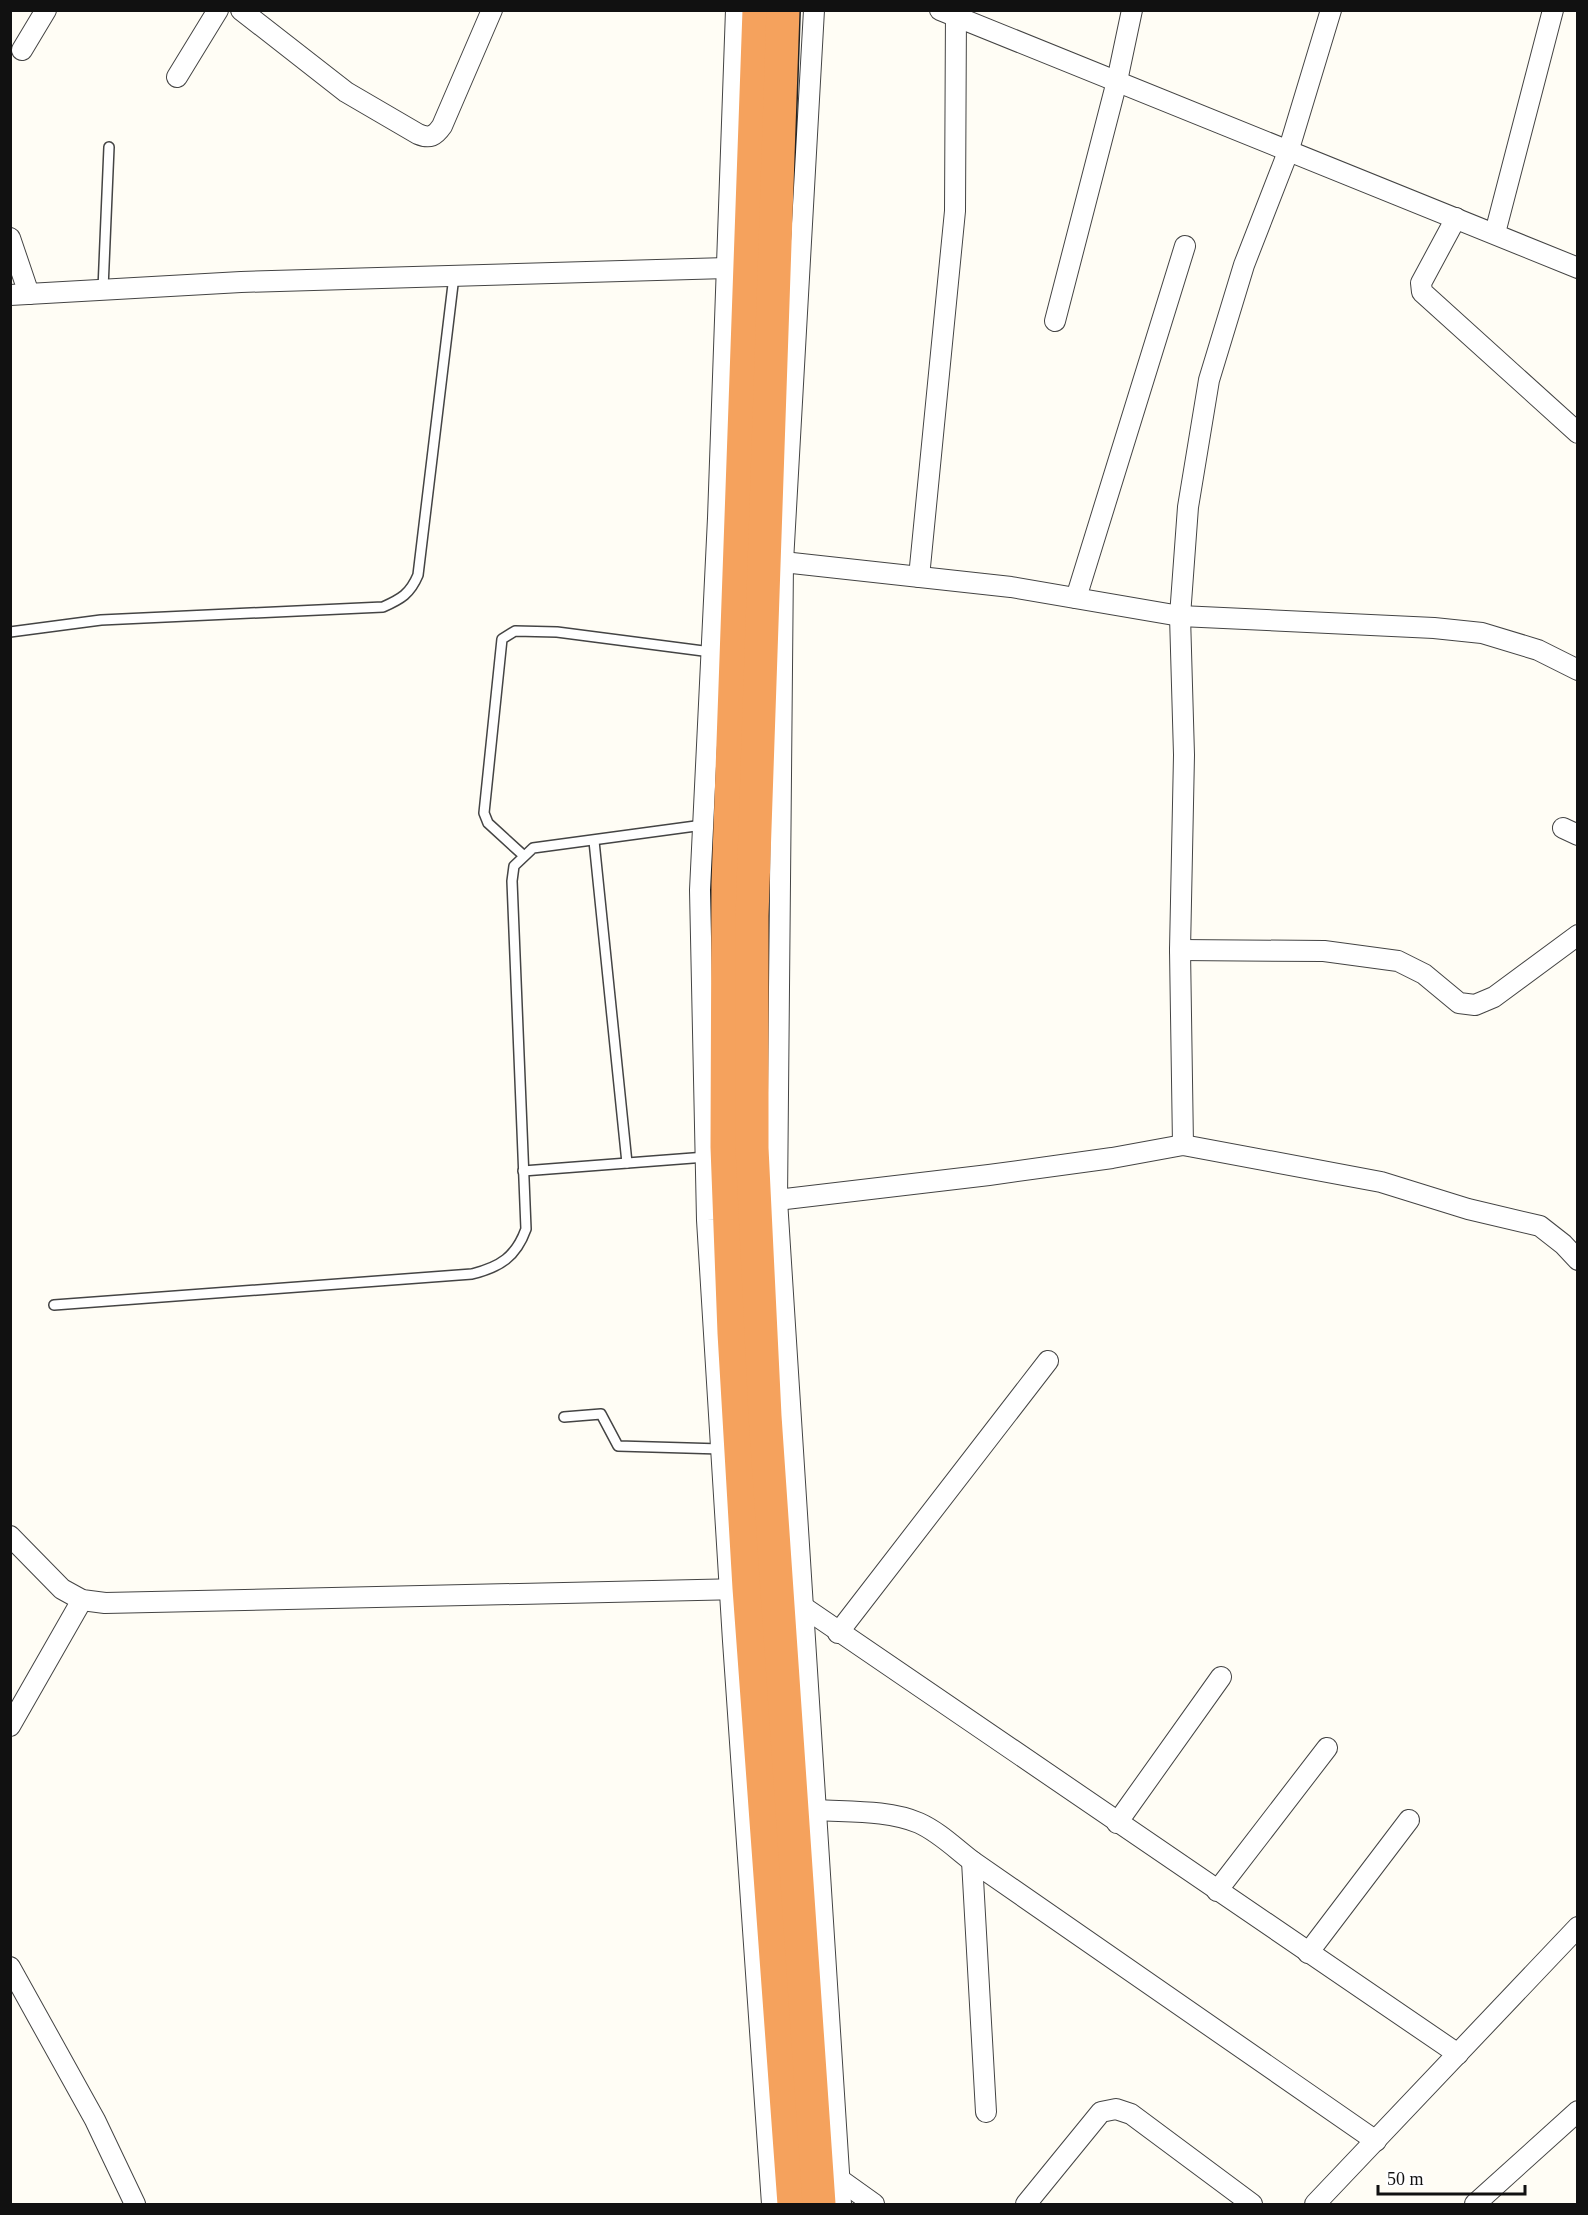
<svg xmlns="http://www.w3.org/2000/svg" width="1588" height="2215" font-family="'Times New Roman',serif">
<rect width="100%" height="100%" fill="#fffdf5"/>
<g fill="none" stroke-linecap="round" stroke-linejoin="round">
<defs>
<g id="lane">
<path d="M103 289 109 147"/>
<path d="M10 632 101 620 383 607C401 599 410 594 418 575L454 276"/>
<path d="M594 841 627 1163"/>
<path d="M523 855 488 823 484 813 502 639 515 631 557 632 711 652"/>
<path d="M523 1171 706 1157"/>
<path d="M54 1305 472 1274C500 1267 516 1257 526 1229L512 881 514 866 533 848 703 825"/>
<path d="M564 1417 601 1414 618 1446 721 1449"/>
</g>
<g id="street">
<path d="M241 10 346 92 418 134C430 139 435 136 442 126L492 10"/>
<path d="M736 10 718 518 700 890 707 1220 733 1641 772 2204"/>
<path d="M814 10 783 562 777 1200 841 2204"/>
<path d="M940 10 1578 268"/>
<path d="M22 50 46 10"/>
<path d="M177 77 218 10"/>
<path d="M1456 218 1421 283 1422 292 1578 433"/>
<path d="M1495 233 1553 10"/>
<path d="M10 238 29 294"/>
<path d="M10 295 241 282 727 268"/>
<path d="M1055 321 1117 81 1132 10"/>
<path d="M783 562 1011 587 1180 616 1434 628 1482 633 1538 650 1578 670"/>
<path d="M919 577 955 211 956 10"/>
<path d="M1076 598 1185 246"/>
<path d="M1563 828 1578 835"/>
<path d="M1180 950 1324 951 1398 961 1424 974 1459 1003 1475 1005 1494 997 1578 935"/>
<path d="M1183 1145 1180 950 1184 755 1180 616 1188 507 1209 380 1244 265 1288 152 1331 10"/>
<path d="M777 1200 989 1175 1112 1158 1183 1145 1381 1182 1468 1209 1540 1226 1563 1244 1578 1260"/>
<path d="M10 1536 62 1589 82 1600 105 1603 742 1589"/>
<path d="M799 1604 1458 2054"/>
<path d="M838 1633 1048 1361"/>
<path d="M10 1726 82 1600"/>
<path d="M817 1810C849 1812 889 1810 919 1823 939 1832 955 1848 972 1861L1376 2141"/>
<path d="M1117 1823 1221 1677"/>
<path d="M972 1861 986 2112"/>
<path d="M1217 1891 1327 1748"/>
<path d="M1308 1953 1409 1820"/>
<path d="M10 1967 95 2120 135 2204"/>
<path d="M839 2179 874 2204"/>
<path d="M1026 2204 1101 2112 1116 2109 1131 2114 1252 2204"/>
<path d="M1315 2204 1578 1927"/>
<path d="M1475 2204 1578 2111"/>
</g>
<g id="highway">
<path d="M759 10 728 884 727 1147 734 1333 749 1588 794 2204"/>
<path d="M783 10 752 916V1148L765 1416 819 2204"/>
</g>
</defs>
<use href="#lane" stroke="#444" stroke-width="12"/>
<use href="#street" stroke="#444" stroke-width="22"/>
<use href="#highway" stroke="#222" stroke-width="36"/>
<use href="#lane" stroke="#fff" stroke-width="9"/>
<use href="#street" stroke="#fff" stroke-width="20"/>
<use href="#highway" stroke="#f5a25d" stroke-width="33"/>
</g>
<rect width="1588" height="2215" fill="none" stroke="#111111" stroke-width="24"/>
<path d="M1378 2185v9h147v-9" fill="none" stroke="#111111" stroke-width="3"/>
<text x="1387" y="2185" font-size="18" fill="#111111" stroke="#ffffff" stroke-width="4.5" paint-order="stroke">50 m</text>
</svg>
